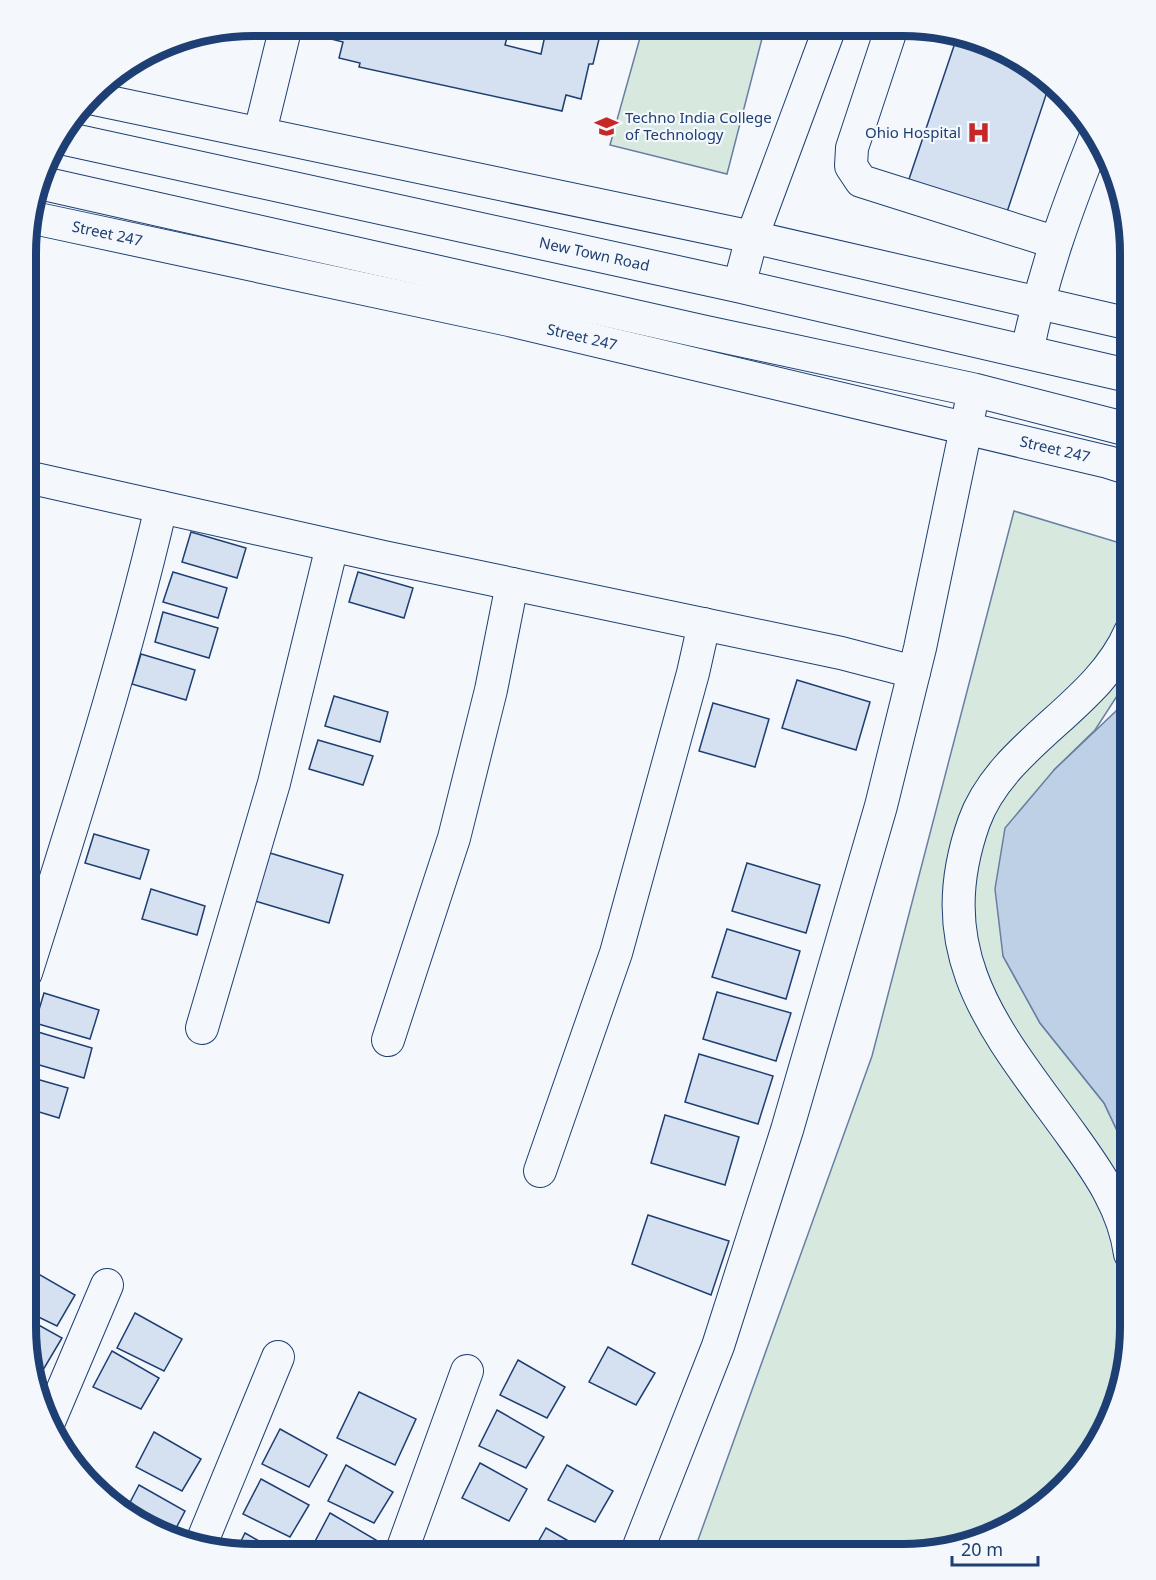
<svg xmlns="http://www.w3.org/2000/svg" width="1156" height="1580" font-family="'Noto Sans',sans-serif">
<rect width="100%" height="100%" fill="#f4f7fb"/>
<g fill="#d7e8df" stroke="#687fa3" stroke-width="1.5">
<path d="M643 27H765L727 174 610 145Z"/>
<path d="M1014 511 1130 546V676L1095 730 1054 770 1003 956 1040 1023 1104 1103 1130 1158V1342L1118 1401 1092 1454 1053 1498 1004 1531 904 1554H693L872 1056Z"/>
</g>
<path fill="#bed0e5" stroke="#687fa3" stroke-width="1.5" d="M1130 684V1158L1104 1103 1040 1023 1003 956 995 889 1005 828 1054 770 1116 711Z"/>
<g fill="#d5e0f0" stroke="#1d3f73" stroke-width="1.5">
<path d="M334 26H510L505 45 541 54 547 26 602 27 593 64H589L581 99 566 95 562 111 359 67 360 63 339 58 343 42 331 39Z"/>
<path d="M958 34 990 43 1041 72 1050 83 1006 215 908 182Z"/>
<path d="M191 532 246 548 237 578 182 562Z"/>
<path d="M173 572 227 588 218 618 163 602Z"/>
<path d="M358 572 413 588 404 618 349 602Z"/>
<path d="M163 612 218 628 209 658 155 642Z"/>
<path d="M141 654 195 670 186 700 132 684Z"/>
<path d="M797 680 870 702 856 750 782 728Z"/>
<path d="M334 696 388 712 380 742 325 726Z"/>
<path d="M713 703 769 719 755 767 699 751Z"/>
<path d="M318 740 373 756 363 785 309 769Z"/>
<path d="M94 834 149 850 140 879 85 863Z"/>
<path d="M270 853 343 875 329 923 255 901Z"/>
<path d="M747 863 820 885 806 933 732 911Z"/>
<path d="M151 889 205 906 197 935 142 919Z"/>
<path d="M727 929 800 951 786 999 712 977Z"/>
<path d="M717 992 791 1013 776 1061 703 1039Z"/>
<path d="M44 993 99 1010 90 1039 35 1023Z"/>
<path d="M38 1032 92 1048 84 1078 29 1062Z"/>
<path d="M699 1054 773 1076 758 1124 685 1102Z"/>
<path d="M26 1076 68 1088 59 1118 26 1108Z"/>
<path d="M665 1115 739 1137 725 1185 651 1163Z"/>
<path d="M648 1215 729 1241 711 1295 632 1264Z"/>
<path d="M28 1268 75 1295 57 1326 26 1311V1274Z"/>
<path d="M135 1313 182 1339 164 1371 117 1348Z"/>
<path d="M26 1318 62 1338 43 1370 34 1366Z"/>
<path d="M608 1347 655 1373 636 1405 589 1382Z"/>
<path d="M112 1351 159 1378 141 1409 93 1387Z"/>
<path d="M518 1360 565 1387 547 1418 500 1395Z"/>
<path d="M359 1392 416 1419 395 1465 337 1438Z"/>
<path d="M497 1410 544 1437 526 1468 479 1446Z"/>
<path d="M280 1429 327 1455 309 1487 262 1464Z"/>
<path d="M154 1432 201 1459 182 1491 136 1467Z"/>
<path d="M480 1463 527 1489 509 1521 462 1498Z"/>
<path d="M346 1465 393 1492 374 1523 328 1501Z"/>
<path d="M567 1465 613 1491 595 1522 548 1500Z"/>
<path d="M261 1479 309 1505 290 1537 243 1514Z"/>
<path d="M139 1485 185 1511 173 1534 124 1514Z"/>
<path d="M330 1513 376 1540 369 1553H320L311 1549Z"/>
<path d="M546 1528 591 1554 532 1553Z"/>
<path d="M245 1533 280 1553H235Z"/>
</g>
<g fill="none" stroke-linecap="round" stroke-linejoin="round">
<defs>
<g id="minor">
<path d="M892 27 852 148 851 166 861 181 1054 242"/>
<path d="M90 98 752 237 1130 324"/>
<path d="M260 132 286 26"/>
<path id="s1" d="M29 217 509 320 1108 462 1130 469"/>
<path d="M739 286 752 237 830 27"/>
<path d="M1027 352C1043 274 1066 211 1095 138"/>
<path d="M27 477 384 557 841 653 914 672"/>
<path d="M26 973C75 818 124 665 161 507"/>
<path d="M202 1028 274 783 332 546"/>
<path d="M388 1040 454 838 491 690 512 584"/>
<path d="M540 1171 616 953 693 673 704 624"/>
<path d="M1130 1254C1124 1209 1099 1173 1073 1137 999 1034 926 958 974 822 1002 744 1097 708 1130 632"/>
<path d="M48 1424 107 1285"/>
<path d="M201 1544 278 1357"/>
<path d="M401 1553 467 1371"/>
<path d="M636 1554 718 1346 787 1130 881 806 920 648 974 390"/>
</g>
<g id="major">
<path id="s2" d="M58 137 739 286 1130 376"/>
<path d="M41 183 704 332 974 390 1130 430"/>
</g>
</defs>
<use href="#minor" stroke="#1d3f73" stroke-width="34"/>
<use href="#major" stroke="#1d3f73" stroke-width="35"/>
<use href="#minor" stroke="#f4f7fb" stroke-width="32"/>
<use href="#major" stroke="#f4f7fb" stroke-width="33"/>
</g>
<defs>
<symbol id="university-bare" viewBox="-9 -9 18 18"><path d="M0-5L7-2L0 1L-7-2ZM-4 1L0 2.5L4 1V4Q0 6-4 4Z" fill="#c62828" stroke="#f4f7fb" stroke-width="2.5" paint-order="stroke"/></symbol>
<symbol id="hospital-bare" viewBox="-9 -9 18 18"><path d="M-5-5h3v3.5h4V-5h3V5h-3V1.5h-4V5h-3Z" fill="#c62828" stroke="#f4f7fb" stroke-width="2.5" paint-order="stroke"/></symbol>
</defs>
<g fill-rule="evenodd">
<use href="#university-bare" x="590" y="110" width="33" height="33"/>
<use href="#hospital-bare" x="962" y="116" width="33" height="33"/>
</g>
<g text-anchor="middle" stroke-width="4.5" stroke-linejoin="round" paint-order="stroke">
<g font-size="15" fill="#1d3f73" stroke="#f4f7fb" text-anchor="start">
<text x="625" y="123">Techno India College<tspan x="625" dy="17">of Technology</tspan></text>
<text x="961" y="138" text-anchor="end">Ohio Hospital</text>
</g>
<g font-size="15" fill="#1d3f73" stroke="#f4f7fb">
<text dy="5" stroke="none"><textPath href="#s1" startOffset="80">Street 247</textPath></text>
<text dy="5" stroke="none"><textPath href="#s2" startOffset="549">New Town Road</textPath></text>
<text dy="5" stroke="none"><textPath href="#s1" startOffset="566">Street 247</textPath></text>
<text dy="5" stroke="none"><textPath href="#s1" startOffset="1052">Street 247</textPath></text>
</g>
</g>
<path d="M0 0H1156V1580H0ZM253 36H903A217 217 0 0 1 1120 253V1327A217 217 0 0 1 903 1544H253A217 217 0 0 1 36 1327V253A217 217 0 0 1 253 36Z" fill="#f4f7fb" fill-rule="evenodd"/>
<path fill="none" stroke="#1d3f73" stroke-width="8" d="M253 36H903A217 217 0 0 1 1120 253V1327A217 217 0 0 1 903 1544H253A217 217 0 0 1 36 1327V253A217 217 0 0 1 253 36Z"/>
<path d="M952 1556v9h86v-9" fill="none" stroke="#1d3f73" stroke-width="3"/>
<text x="961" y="1556" font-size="18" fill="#1d3f73" stroke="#f4f7fb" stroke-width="4.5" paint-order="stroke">20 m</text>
</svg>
